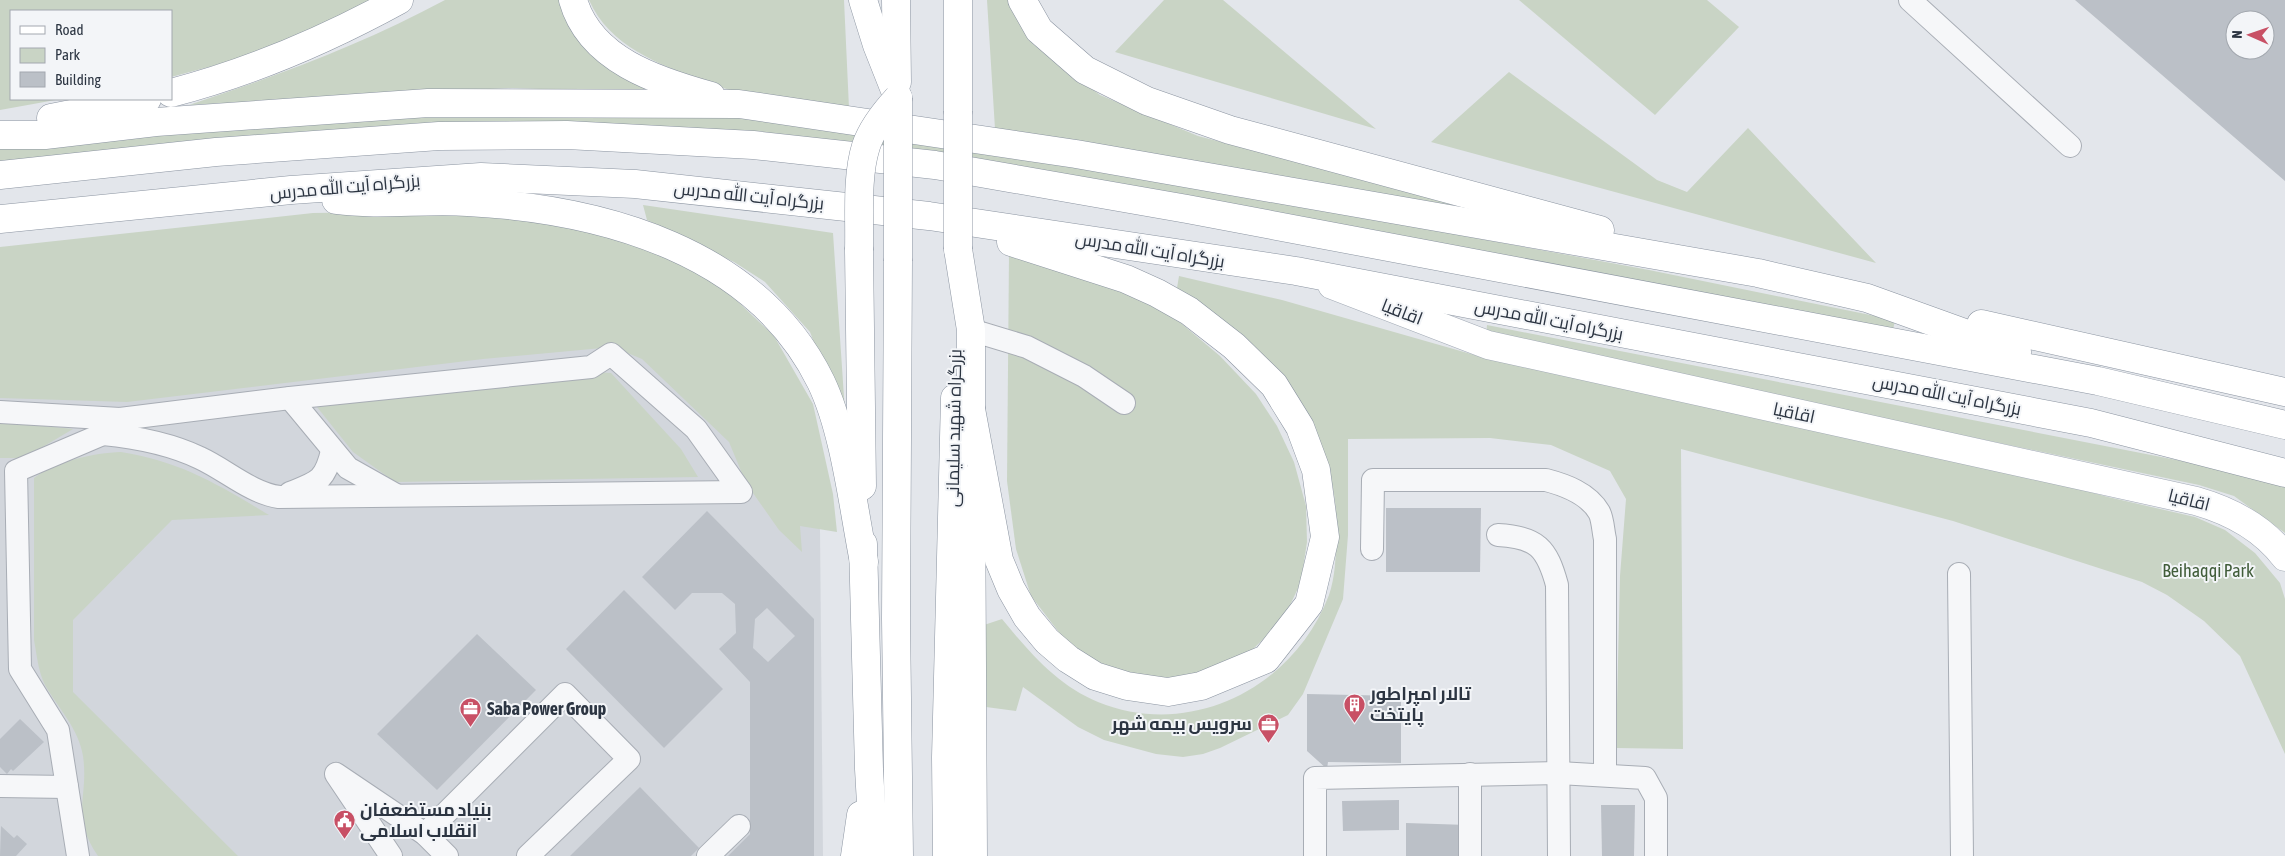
<svg xmlns="http://www.w3.org/2000/svg" width="2285" height="856" font-family="'Asap Condensed',Cairo,sans-serif">
<rect width="100%" height="100%" fill="#e3e6eb"/>
<path fill="#d2d6dc" d="M533 285 805 457 820 530 823 856H0V289Z"/>
<g fill="#c9d4c5">
<path d="M0 0H383L246 57 171 77V11H11V99H61L0 110Z"/>
<path d="M445 0H560L573 32 590 54 678 94 512 88 189 105C279 75 361 45 445 0Z"/>
<path d="M589 0H844L849 108C813 103 775 102 740 93 728 90 716 85 704 81 660 65 609 46 589 0Z"/>
<path d="M987 0H1010L1033 44 1100 95 1198 136 1532 223 995 129Z"/>
<path d="M1164 0H1223L1376 129 1115 52Z"/>
<path d="M1519 0H1707L1739 27 1655 115Z"/>
<path d="M1509 72 1657 180 1687 192 1748 128 1876 263 1431 142Z"/>
<path d="M657 111 773 121 1000 150 1649 270 1895 320 1893 330 681 128 511 121 421 123 0 161V146L285 118Z"/>
<path d="M643 205 833 233 846 427 810 332 765 282 734 262 647 220Z"/>
<path d="M442 211 524 214 666 250 733 297 774 336 813 404 833 494 837 532 800 526 802 552 779 530 746 483 729 442 642 359 613 347 483 359 127 402 0 398V247L313 213Z"/>
<path d="M1009 254 1117 288 1176 319 1220 356 1256 394 1277 426 1294 462 1306 506 1307 542 1301 582 1283 620 1251 651 1218 670 1172 680 1127 674 1097 664 1061 635 1031 596 1016 549 1007 481Z"/>
<path d="M1179 276 1282 300 1478 356 1594 382 1878 434 2108 497 2195 517 2225 530 2255 553 2280 583 2285 599V754L2240 656 2204 621 2167 595 2142 582 1953 521 1681 449 1683 749 1616 748 1620 576 1626 499 1610 471 1551 445 1490 438 1348 439V535L1343 599 1303 694 1288 715 1220 748 1203 754 1183 757 1156 754 1104 740 1078 727 1023 687 1016 711 986 707 984 625 1002 619C1029 652 1058 686 1098 702 1192 740 1294 687 1329 595 1335 578 1336 557 1336 539 1337 518 1336 491 1328 472 1322 458 1303 439 1294 426 1263 385 1231 344 1200 302L1177 288Z"/>
<path d="M1487 325 2233 471 2285 487V533L2234 496 2199 485 1486 335Z"/>
<path d="M595 372 611 373 681 449 698 477 395 482 353 452 317 407Z"/>
<path d="M0 421 7 422 73 429 24 458H0Z"/>
<path d="M121 452C180 461 219 485 269 515L172 520 73 620V692L238 856H98C70 815 89 798 83 756 79 729 58 708 45 685 38 671 37 656 34 640V478C56 461 94 453 121 452Z"/>
</g>
<g fill="#bbc0c7" fill-rule="evenodd">
<path d="M2075 0H2285V181ZM2235 20H2265V50H2235Z"/>
<path d="M1386 508H1481L1480 572H1386Z"/>
<path d="M707 511 814 619V856H728L750 834V682L719 649 736 633 735 604 722 593H692L675 610 642 577ZM767 608 795 636 768 662 753 648 755 619Z"/>
<path d="M624 590 723 689 664 748 566 649Z"/>
<path d="M477 634 536 690 437 790 377 734Z"/>
<path d="M1307 694 1401 696V763L1328 762 1327 769 1307 751Z"/>
<path d="M20 719 44 742 13 771 11 769 7 774 0 767V739Z"/>
<path d="M640 787 699 848 691 856H570Z"/>
<path d="M1399 800V830L1343 831 1342 801Z"/>
<path d="M1601 805H1635L1634 856H1602Z"/>
<path d="M1406 823 1468 825 1467 856H1406Z"/>
<path d="M1 826 14 838 17 835 27 844 16 856H0Z"/>
</g>
<g fill="none" stroke-linecap="round" stroke-linejoin="round">
<defs>
<g id="minor">
<path d="M1910 0 2070 146"/>
<path d="M971 330 1027 347 1084 376 1124 403"/>
<path d="M290 398 348 468 396 495"/>
<path d="M0 412 120 419 290 398 591 367 611 354 696 429 741 492 279 497C251 493 226 470 200 458 171 444 134 437 103 434"/>
<path d="M290 493C318 482 325 481 332 451"/>
<path d="M1498 535C1537 537 1547 548 1557 585L1559 856"/>
<path d="M1372 549 1373 480H1546C1565 485 1588 493 1599 512 1603 519 1603 531 1605 539V774"/>
<path d="M1959 574 1962 856"/>
<path d="M1470 774V856"/>
<path d="M0 786 67 787"/>
<path d="M425 834 565 694 629 759 528 856"/>
<path d="M78 856 58 730 20 669 16 471 103 434 114 424"/>
<path d="M391 856 336 774 425 834 447 856"/>
<path d="M708 856 739 826"/>
<path d="M1315 856V778L1559 773 1645 778 1656 798V856"/>
</g>
<path id="major" d="M1332 285 1488 345 2196 501C2231 511 2263 528 2285 557"/>
<g id="highway">
<path d="M573 0C590 60 657 81 711 96"/>
<path d="M863 0 877 45 898 98"/>
<path d="M896 0 897 82"/>
<path d="M958 0V111"/>
<path d="M1022 0 1039 30 1085 70 1147 101 1230 130 1600 230"/>
<path d="M171 93C252 72 326 40 399 0"/>
<path d="M51 118 147 99"/>
<path d="M0 135H45L156 122 428 103 739 104 1076 154 1758 273 1867 298 2017 352"/>
<path d="M0 175 216 152 439 136 567 135 753 145 935 165 1187 209 2098 381 2285 425"/>
<path d="M336 200C380 206 424 199 468 202 603 209 757 251 821 382 845 432 853 507 864 562"/>
<path d="M0 219 291 190 481 177 635 184 929 216 1296 271 2091 423 2285 473"/>
<path d="M958 249 971 330V427"/>
<path d="M859 250 862 486"/>
<path d="M898 261 896 619 899 856"/>
<path d="M1981 324 2285 392"/>
<path d="M971 409 999 560 1011 589 1027 617 1047 641 1068 659 1095 676 1127 686 1168 692 1201 686 1266 659 1309 604 1325 537 1316 470 1300 427 1274 385 1234 346 1189 311 1157 293 1126 279 1011 242"/>
<path d="M971 480 973 856"/>
<path d="M863 544 869 769 874 856"/>
<path d="M855 856 861 815"/>
<path d="M947 856 946 757 955 398"/>
</g>
</defs>
<use href="#minor" stroke="#a8adb5" stroke-width="24"/>
<use href="#major" stroke="#a3abb6" stroke-width="29"/>
<use href="#highway" stroke="#8b94a1" stroke-width="29"/>
<use href="#minor" stroke="#f6f7f9" stroke-width="22"/>
<use href="#major" stroke="#fff" stroke-width="28"/>
<use href="#highway" stroke="#fff" stroke-width="28"/>
<defs>
<g id="highway-bridge">
<path d="M958 111V249"/>
<path d="M859 250C860 217 856 178 866 146 872 128 885 112 898 98"/>
<path d="M898 261V98"/>
</g>
</defs>
<use href="#highway-bridge" stroke="#8b94a1" stroke-width="29" stroke-linecap="butt"/>
<use href="#highway-bridge" stroke="#fff" stroke-width="28"/>
</g>
<defs>
<symbol id="building-pin" viewBox="-11 -11 22 30"><path d="M0 17L-7.5 6A9.5 9.5 0 1 1 7.5 6Z" fill="#c85065" stroke="#f3f5f8"/><path d="M-4-6H4V6H1V3H-1V6H-4ZM-2.5-4.3h1.7v1.8h-1.7ZM.8-4.3h1.7v1.8H.8ZM-2.5-1h1.7V.8h-1.7ZM.8-1h1.7V.8H.8Z" fill="#fff"/></symbol>
<symbol id="office-pin" viewBox="-11 -11 22 30"><path d="M0 17L-7.5 6A9.5 9.5 0 1 1 7.5 6Z" fill="#c85065" stroke="#f3f5f8"/><path d="M-6-3h4V-5.5h4V-3h4V5H-6ZM-1-4.5V-3h2v-1.5ZM-6 0V1H6V0Z" fill="#fff"/></symbol>
<symbol id="civic-pin" viewBox="-11 -11 22 30"><path d="M0 17L-7.5 6A9.5 9.5 0 1 1 7.5 6Z" fill="#c85065" stroke="#f3f5f8"/><path d="M-.6-6.5H3V-4.5H.6V-3L4-1V1h2V6H-6V1h2V-1L-.6-3ZM-1.2 2.5V6h2.4V2.5Z" fill="#fff"/></symbol>
</defs>
<g fill-rule="evenodd">
<use href="#building-pin" x="1342" y="692" width="25" height="34"/>
<use href="#office-pin" x="458" y="696" width="25" height="34"/>
<use href="#office-pin" x="1256" y="712" width="25" height="34"/>
<use href="#civic-pin" x="332" y="808" width="25" height="34"/>
</g>
<g text-anchor="middle" stroke-width="4" stroke-linejoin="round" paint-order="stroke">
<g font-size="18" fill="#2c3542" stroke="#f3f5f8">
<text transform="translate(345 187) rotate(-5)" y="6">بزرگراه آیت الله مدرس</text>
<text transform="translate(749 196) rotate(6)" y="6">بزرگراه آیت الله مدرس</text>
<text transform="translate(1150 250) rotate(9)" y="6">بزرگراه آیت الله مدرس</text>
<text transform="translate(1402 312) rotate(21)" y="6">اقاقیا</text>
<text transform="translate(1549 320) rotate(11)" y="6">بزرگراه آیت الله مدرس</text>
<text transform="translate(1947 395) rotate(11)" y="6">بزرگراه آیت الله مدرس</text>
<text transform="translate(1794 413) rotate(12)" y="6">اقاقیا</text>
<text transform="translate(954 428) rotate(-89)" y="6">بزرگراه شهید سلیمانی</text>
<text transform="translate(2189 500) rotate(14)" y="6">اقاقیا</text>
</g>
<g font-size="18" fill="#415d3a" stroke="#f3f5f8">
<text x="2208" y="577">Beihaqqi Park</text>
</g>
<g font-size="18" font-weight="bold" fill="#2c3542" stroke="#f3f5f8" text-anchor="start">
<text x="1370" y="700">تالار امپراطور<tspan x="1370" dy="21">پایتخت</tspan></text>
<text x="487" y="715">Saba Power Group</text>
<text x="1252" y="730" text-anchor="end">سرویس بیمه شهر</text>
<text x="360" y="816">بنیاد مستضعفان<tspan x="360" dy="21">انقلاب اسلامی</tspan></text>
</g>
</g>
<rect x="10" y="10" width="162" height="90" fill="#f3f5f8" stroke="#a3a8af"/>
<rect x="20" y="26" width="25" height="8" fill="#ffffff" stroke="#a3a8af"/>
<text x="55" y="35" font-size="15" fill="#2c3542">Road</text>
<rect x="20" y="48" width="25" height="15" fill="#c9d4c5" stroke="#a3a8af"/>
<text x="55" y="60" font-size="15" fill="#2c3542">Park</text>
<rect x="20" y="72" width="25" height="15" fill="#bbc0c7" stroke="#a3a8af"/>
<text x="55" y="85" font-size="15" fill="#2c3542">Building</text>
<g transform="translate(2250 35) rotate(272)"><circle r="24" fill="#f3f5f8" stroke="#a3a8af"/>
<path d="M0-4L9 19L0 12L-9 19Z" fill="#c85065"/>
<text y="-8" font-size="14" font-weight="bold" text-anchor="middle" fill="#2c3542">N</text>
</g>
</svg>
